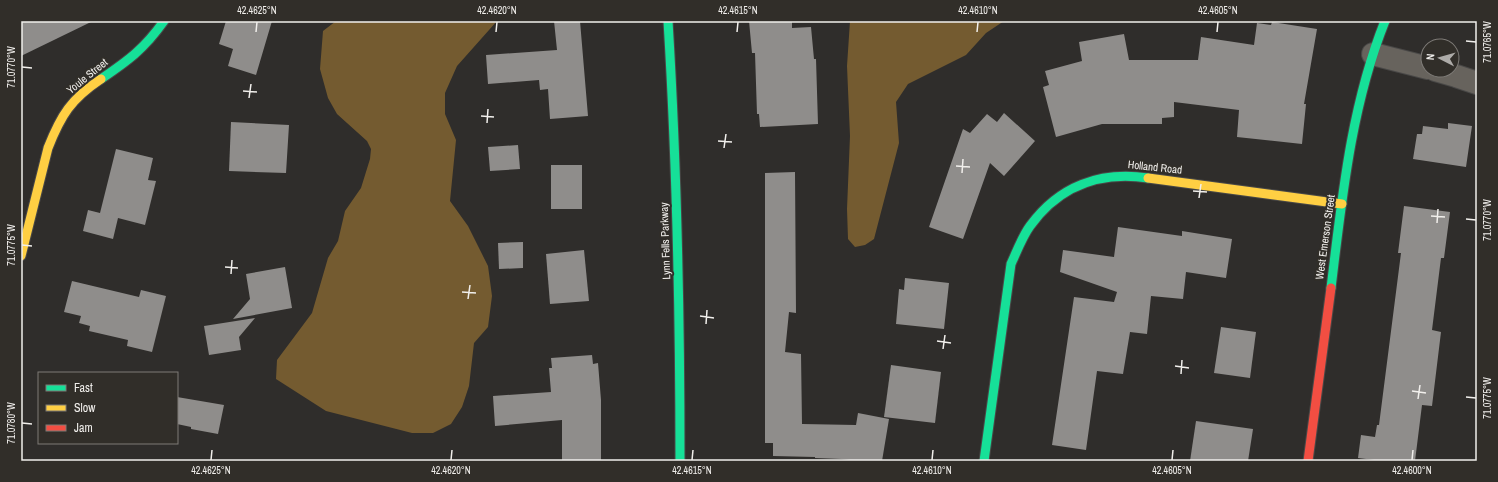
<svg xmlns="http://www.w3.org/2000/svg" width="1498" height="482" font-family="'Archivo Narrow',sans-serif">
<rect width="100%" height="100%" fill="#2f2d2b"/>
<g fill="#745b30">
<path d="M336 21H497L457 66 445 93V114L456 140 450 201 468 226 488 266 492 296 488 327 474 343 469 386 462 407 451 424 433 433H412L326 411 276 379 277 360 312 313 328 258 338 241 345 211 361 188 370 159 371 149 367 141 337 114 328 98 320 69 323 31Z"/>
<path d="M850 21H1004L986 33 966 55 908 84 896 102 899 143 874 239 865 245 855 247 848 239 847 209 850 136 847 66Z"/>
</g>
<g fill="#8f8d8b">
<path d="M21 21H93L21 56Z"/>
<path d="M226 21H272L256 75 228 66 233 49 219 44Z"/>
<path d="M554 21H580L588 116 550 119 548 89 540 90 539 80 488 84 486 55 557 50Z"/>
<path d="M749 21H792V28L811 27 814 59H816L818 124 760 127 759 114H757L755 53H752Z"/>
<path d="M1272 22 1317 29 1304 104H1306L1302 144 1237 137 1239 110 1174 102V117L1162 118V124H1102L1056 137 1043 87 1049 85 1045 71 1082 61 1079 42 1124 34 1129 60H1198L1201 37 1254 45 1257 23 1271 25Z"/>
<path d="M1004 113 1035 141 1004 176 990 163 963 239 929 227 963 129 970 133 987 114 997 122Z"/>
<path d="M231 122 289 125 286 173 229 171Z"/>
<path d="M1448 123 1472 126 1466 167 1413 159 1417 134H1422L1423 126 1448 129Z"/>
<path d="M518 145 520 169 490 171 488 147Z"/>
<path d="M116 149 153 158 148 180 156 181 145 225 118 218 113 239 83 231 88 210 100 213Z"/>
<rect x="551" y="165" width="31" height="44"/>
<path d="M795 172 796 313 789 312 785 352 801 354 802 424 856 425 858 413 889 419 882 461H858L841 459 815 458V457L773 456V443H765V173Z"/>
<path d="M1404 206 1450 212 1444 258H1441L1432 330 1441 332 1432 406 1422 405 1415 461H1382L1358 458 1361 435 1375 437 1377 425H1379L1401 253H1398Z"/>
<path d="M1118 227 1182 236V231L1232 239 1226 278 1186 272 1183 299 1151 296 1147 334 1130 332 1123 374 1097 371 1086 450 1052 445 1074 297 1114 302 1117 292 1060 272 1063 250 1114 257Z"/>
<path d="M523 242V268L499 269 498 243Z"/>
<path d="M584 250 589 301 550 304 546 254Z"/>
<path d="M285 267 292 308 233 319 250 299 246 274Z"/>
<path d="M905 278 949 283 944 329 896 324 899 289 904 290Z"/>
<path d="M72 281 139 297 141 290 166 296 152 352 127 346 128 340 89 331 90 326 79 323 81 316 64 312Z"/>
<path d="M255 318 239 337 241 350 209 355 204 326Z"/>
<path d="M1221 327 1256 332 1250 378 1214 373Z"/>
<path d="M592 355 593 364 598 363 601 400V461H562V420L495 426 493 396 551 392 549 368H552L551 358Z"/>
<path d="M891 365 941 372 935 423 884 417Z"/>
<path d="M177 397 224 405 218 434 191 429V427L177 424Z"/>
<path d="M1196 421 1253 429 1248 461H1190Z"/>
</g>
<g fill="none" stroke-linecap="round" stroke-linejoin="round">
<defs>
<g id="street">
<path d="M1373 54 1428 68"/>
<path d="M1435 70 1456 76 1477 83"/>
</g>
<g id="fast">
<path d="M668 21C677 168 680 314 680 461"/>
<path d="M101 79C129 60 144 49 164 21"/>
<path d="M1331 288C1342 198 1351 106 1385 21"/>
<path d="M984 461 1011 264C1017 251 1022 237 1030 226 1059 186 1100 171 1148 178"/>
</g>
<g id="slow">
<path d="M1148 178 1342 204"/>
<path d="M21 256 48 148C61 115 71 99 101 79"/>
</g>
<path id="jam" d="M1308 461 1331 288"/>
</defs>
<use href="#street" stroke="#494847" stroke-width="24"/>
<use href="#fast" stroke="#494847" stroke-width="11"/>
<use href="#slow" stroke="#494847" stroke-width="11"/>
<use href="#jam" stroke="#494847" stroke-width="11"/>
<use href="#street" stroke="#67635d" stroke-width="22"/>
<use href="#fast" stroke="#16e098" stroke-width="9"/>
<use href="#slow" stroke="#ffcf43" stroke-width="9"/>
<use href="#jam" stroke="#f24e42" stroke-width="9"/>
</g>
<path fill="none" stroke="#f1efec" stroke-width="1.5" d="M256 32 257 22M496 32 497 22M737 32 738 22M977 32 978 22M1217 32 1218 22M1466 41 1476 42M22 67 32 68M243 91 257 92M249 98 251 84M481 116 494 117M487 123 488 109M718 141 732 142M724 148 726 134M956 166 970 167M962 173 963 159M1193 191 1207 192M1199 198 1201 184M1431 216 1445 217M1466 219 1476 220M1437 223 1438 209M22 245 32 246M225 267 238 268M231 274 232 260M462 292 476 293M468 299 470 285M700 316 714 318M706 324 707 310M937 341 951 343M943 349 945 335M1175 366 1189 368M1181 374 1182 360M1412 391 1426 393M1466 397 1476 398M1418 399 1420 385M22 423 32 424M211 460 212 450M451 460 452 450M692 460 693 450M932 460 933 450M1172 460 1173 450M1412 460 1413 450"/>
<g text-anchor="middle" stroke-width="4" stroke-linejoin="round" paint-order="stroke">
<g font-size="11" fill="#f1efec" stroke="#312e29">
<text transform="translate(87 76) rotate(-39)" y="4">Youle Street</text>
<text transform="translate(1155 167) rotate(6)" y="4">Holland Road</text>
<text transform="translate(1325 237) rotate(-82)" y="4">West Emerson Street</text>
<text transform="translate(665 241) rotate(-92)" y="4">Lynn Fells Parkway</text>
</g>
</g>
<rect width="1498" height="482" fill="none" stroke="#312e29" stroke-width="44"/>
<rect x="38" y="372" width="140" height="72" fill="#312e29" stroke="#7e7b77"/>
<rect x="46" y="385" width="20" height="6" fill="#16e098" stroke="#7e7b77"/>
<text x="74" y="392" font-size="12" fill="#f1efec">Fast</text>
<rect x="46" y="405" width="20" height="6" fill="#ffcf43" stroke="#7e7b77"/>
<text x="74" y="412" font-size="12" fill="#f1efec">Slow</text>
<rect x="46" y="425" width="20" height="6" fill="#f24e42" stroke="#7e7b77"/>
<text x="74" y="432" font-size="12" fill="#f1efec">Jam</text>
<g transform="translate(1440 58) rotate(276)"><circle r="19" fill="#312e29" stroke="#7e7b77"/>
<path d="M0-3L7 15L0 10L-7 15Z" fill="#adaba8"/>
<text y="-6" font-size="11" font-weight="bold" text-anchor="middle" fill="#f1efec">N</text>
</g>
<rect x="22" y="22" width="1454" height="438" fill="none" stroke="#f1efec" stroke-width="1.5"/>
<g font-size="10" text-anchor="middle" fill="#f1efec">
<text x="257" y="14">42.4625°N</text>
<text x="497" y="14">42.4620°N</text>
<text x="738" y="14">42.4615°N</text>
<text x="978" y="14">42.4610°N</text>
<text x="1218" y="14">42.4605°N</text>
<text transform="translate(1487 42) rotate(-90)" y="4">71.0765°W</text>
<text transform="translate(11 67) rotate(-90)" y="4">71.0770°W</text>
<text transform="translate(1487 220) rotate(-90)" y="4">71.0770°W</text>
<text transform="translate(11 245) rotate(-90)" y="4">71.0775°W</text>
<text transform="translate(1487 398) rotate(-90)" y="4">71.0775°W</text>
<text transform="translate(11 423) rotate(-90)" y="4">71.0780°W</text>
<text x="211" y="474">42.4625°N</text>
<text x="451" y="474">42.4620°N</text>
<text x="692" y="474">42.4615°N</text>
<text x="932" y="474">42.4610°N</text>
<text x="1172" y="474">42.4605°N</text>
<text x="1412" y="474">42.4600°N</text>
</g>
</svg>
